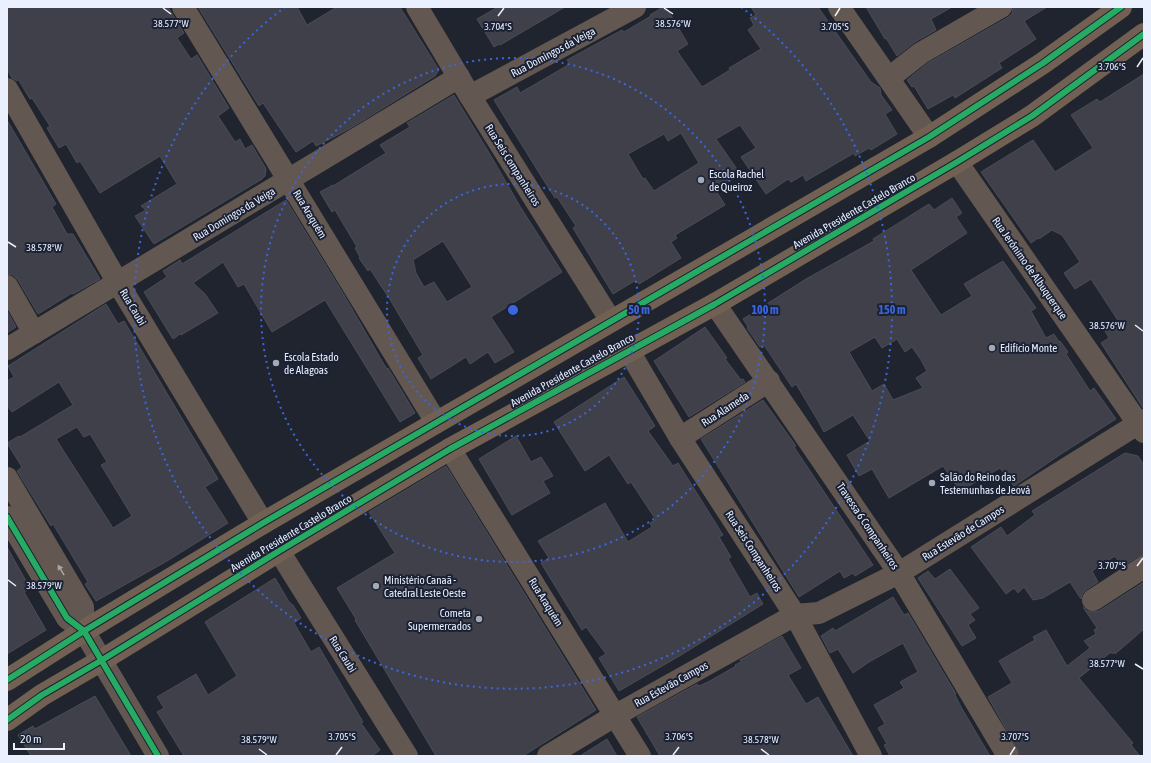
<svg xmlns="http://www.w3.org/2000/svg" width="1151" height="763" font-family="'Asap Condensed',sans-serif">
<rect width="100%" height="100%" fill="#20242e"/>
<g fill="#3f404a" stroke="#4b4d56" fill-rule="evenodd">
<path d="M7 7H168L184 33 177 38 191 59 197 55 229 108 218 116 235 142 240 139 245 149 252 145 266 169 265 176 262 179 154 244 135 216 146 210 141 206 177 184 160 156 100 193 80 161 77 163 66 144 59 148 47 128 50 126 32 98 30 99 18 79 17 81 12 78 7 69Z"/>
<path d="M198 7H297L307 25 337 7H400L439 70 435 76 349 129 316 146 313 141 296 152 263 103 259 106Z"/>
<path d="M498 7H565L500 45 499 44 494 47 477 19Z"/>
<path d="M663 7H666L688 44 677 51 702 87 730 70 729 68 761 49 748 30 754 25 750 18 756 15 751 7H818L871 82 880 88 881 95 892 110 885 114 897 134 871 150 869 148 855 156 854 153 806 181 803 175 791 182 788 179 766 194 741 157 756 148 740 125 716 139 739 172 715 189 725 205 675 235 677 238 671 242 681 258 639 284 636 280 613 294 573 228 576 226 557 197 555 198 541 176 494 100 517 87 520 93 570 64 567 60 622 30 624 32 651 16 650 15ZM681 133 699 163 654 191 645 178 643 179 628 154 664 134 668 141Z"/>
<path d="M866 7H952L931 19 936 30 915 42 897 56 886 38 885 39Z"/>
<path d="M1013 7H1047L1024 21 1036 39 999 63 1002 68 955 98 953 95 928 109 914 86 912 87 907 80 928 63 1007 18 1012 14Z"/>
<path d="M1144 74V408H1143L1101 343 1109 338 1105 331 1119 322 1091 279 1075 289 1064 273 1080 262 1062 235 1052 230 1039 239 1038 238 1031 243 981 172 1033 140 1055 172 1093 148 1071 115 1097 99 1100 102Z"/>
<path d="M454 95 491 156 521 208 562 272 491 317 514 352 495 363 488 352 470 364 466 357 431 379 418 358 423 355 389 298 370 269 368 271 359 258 360 257 355 248 357 247 335 210 332 212 320 192 333 185V186L386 153 380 145 410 127 407 123ZM443 241 472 287 447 302 434 282 424 287 416 273 413 260Z"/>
<path d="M7 120 56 204 52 207 67 234H73L100 279 73 294 72 293 38 314 18 280 13 275 7 274Z"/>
<path d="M952 198 962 213 956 217 967 233 911 270 941 315 972 296 964 284 1003 261 1036 308 1031 311 1046 338 1054 334 1059 342 1060 341 1068 352 1066 354 1090 391 1094 388 1116 419 1061 454 1014 486 1000 468 960 491 943 466 889 498 872 469 859 476 847 455 870 441 853 415 824 432 817 419 796 384 792 387 764 345 760 347 747 328 748 327 743 319 806 279 874 241 873 239 929 204 934 210ZM875 337 882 348 897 339 905 352 912 347 921 360 927 371 916 378 923 388 893 400 884 384 872 391 849 352Z"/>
<path d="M286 200 344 295 382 361 387 369 388 368 415 413 400 422 325 300 272 332 244 284 238 287 223 262 193 283 205 294 218 313 181 335 180 334 173 339 144 292 167 277 163 271 180 260 182 264Z"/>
<path d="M106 304 118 324 124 321 218 479 205 487 228 523 167 561 96 601 85 584 88 582 53 524 51 526 17 471 22 467 7 443 19 436 20 437 73 405 59 382 12 412 7 406V381L14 377 8 366ZM77 427 84 437 90 434 107 462 101 465 132 516 113 528 56 439Z"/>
<path d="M7 311 16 327 7 333Z"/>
<path d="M705 327 727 358 725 359 741 380 743 379 745 382 689 417 654 361Z"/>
<path d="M624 377 655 426 648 431 673 466 678 463 723 535 719 537 731 557 728 559 750 597 757 593 763 604 681 655 619 691 599 658 606 654 586 627 582 630 541 563 549 558 538 541 605 503 628 542 652 527 650 523 656 520 631 482 628 484 609 455 585 471 554 422Z"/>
<path d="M763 400 796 446 794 447 873 565 855 576 853 573 844 578 840 571 799 597 701 439Z"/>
<path d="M516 436 531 462 541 457 553 476 543 481 550 493 512 515 479 459Z"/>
<path d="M1125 453 1138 456 1144 465V555L1137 557 1122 567 1115 556 1092 571 1098 582 1086 590 1082 594 1081 599 1070 582 1043 598 1033 600 1024 587 1018 593 1014 588 1006 594 971 547 1001 527 1007 536 1035 515 1032 511Z"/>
<path d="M446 466 596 710 523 756H436L355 620 356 619 337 588 395 553 369 512Z"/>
<path d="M7 547 30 588 24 592 46 630 7 654Z"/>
<path d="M950 569 979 608 970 614 975 620 968 625 976 638 962 646 918 578 928 571 935 579Z"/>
<path d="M275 578 289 602 293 605 301 618 294 623 311 652 319 647 363 722 361 723 380 750 372 756H184L157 712 164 708 157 697 196 674 208 695 237 676 205 622Z"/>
<path d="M1144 582V629L1115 654 1114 652 1112 654 1111 652 1079 678 1133 743 1131 745 1140 756H1021L988 697 1012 683 999 661 1035 640 1033 637 1046 630 1067 666 1090 648 1084 641 1096 634 1094 630 1097 628 1083 607 1087 611 1093 612 1099 611Z"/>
<path d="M893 597 904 615 908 613 956 694 955 695 961 707 990 756H890L884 745 887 744 878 728 885 724 874 705 904 688 900 682 918 672 903 643 869 662 853 673 838 649 830 653 821 636 833 628 835 631Z"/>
<path d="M782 636 801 668 788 675 806 704 818 697 853 756H660L637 717 697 684 699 686 710 681 736 666 735 665 741 662 740 660Z"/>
<path d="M95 696 131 756H31L18 735 33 726 35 729Z"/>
<path d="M607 739 617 756H580Z"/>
</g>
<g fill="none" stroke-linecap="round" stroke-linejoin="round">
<g stroke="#635851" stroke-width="22">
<path d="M183 7 436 422"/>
<path d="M417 7 470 96 611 321"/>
<path d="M839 7 929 137"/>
<path d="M889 78 921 53 1001 7"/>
<path d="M7 89 118 283 263 523"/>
<path d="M470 96 635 7"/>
<path d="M957 162 1144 432"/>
<path d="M7 286 34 333"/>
<path d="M715 304 899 573 1008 756"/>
<path d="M7 349 459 77"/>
<path d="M629 351 680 438 795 615 871 756"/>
<path d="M680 438 769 381"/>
<path d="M450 449 640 756"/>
<path d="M7 478 83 607 84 631"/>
<path d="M7 517 67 618 84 631 158 756"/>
<path d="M279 551 407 756"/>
<path d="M1093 600 1144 567"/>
<path d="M548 756 616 715 795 615 819 613 899 573 1144 420"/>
</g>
<g stroke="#726053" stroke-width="22">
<path d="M7 680 84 631 263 523 929 137 1043 63 1121 7"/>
<path d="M7 720 42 695 102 660 279 551 450 449 715 304 957 162 1032 116 1144 34"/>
</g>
<defs>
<g id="cycleway">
<path d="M7 517 67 618 84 631 158 756"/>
<path d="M7 680 84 631 263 523 929 137 1043 63 1121 7"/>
<path d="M7 720 42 695 102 660 279 551 450 449 715 304 957 162 1032 116 1144 34"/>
</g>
</defs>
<use href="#cycleway" stroke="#1a2134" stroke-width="8"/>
<use href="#cycleway" stroke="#26ab63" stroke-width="6"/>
</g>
<defs><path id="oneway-solid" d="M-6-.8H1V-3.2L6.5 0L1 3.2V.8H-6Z"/></defs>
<use fill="#a6a4a7" href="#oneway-solid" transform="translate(61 570) rotate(-121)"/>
<path fill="none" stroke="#eaf0fd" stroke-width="1.5" d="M163 8 171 14M664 8 673 14M498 16 504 8M835 16 840 8M1137 67 1143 58M8 242 16 247M1135 325 1143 331M1137 566 1143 558M8 580 16 586M1135 664 1143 669M259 749 267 755M761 749 769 755M336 755 342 747M673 755 679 747M1010 755 1015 747"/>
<g fill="none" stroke="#3c66de" stroke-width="2" stroke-dasharray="2 4">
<circle cx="513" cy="310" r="126"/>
<circle cx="513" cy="310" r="252"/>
<path d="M741 7A379 379 0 1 1 285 7"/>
</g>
<g fill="#a3a9b5" stroke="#1a2134" stroke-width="1.5">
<circle cx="701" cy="180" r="4"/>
<circle cx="992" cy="348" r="4"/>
<circle cx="276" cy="363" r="4"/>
<circle cx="932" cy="483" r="4"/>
<circle cx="376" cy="586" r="4"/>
<circle cx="479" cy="619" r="4"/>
</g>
<g text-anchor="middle" stroke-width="4" stroke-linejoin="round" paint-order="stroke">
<g font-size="11" fill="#eaf0fd" stroke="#1a2134">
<text transform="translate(553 52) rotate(-28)" y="4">Rua Domingos da Veiga</text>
<text transform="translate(513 165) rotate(58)" y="4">Rua Seis Companheiros</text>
<text transform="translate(854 211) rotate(-30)" y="4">Avenida Presidente Castelo Branco</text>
<text transform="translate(234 214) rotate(-31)" y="4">Rua Domingos da Veiga</text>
<text transform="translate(310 214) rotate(59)" y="4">Rua Araquém</text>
<text transform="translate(1030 268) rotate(55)" y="4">Rua Jerônimo de Albuquerque</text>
<text transform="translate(133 307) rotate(59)" y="4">Rua Caubi</text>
<text transform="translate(572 370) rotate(-29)" y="4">Avenida Presidente Castelo Branco</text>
<text transform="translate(725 409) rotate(-33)" y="4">Rua Alameda</text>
<text transform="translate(868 526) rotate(56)" y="4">Travessa 6 Companheiros</text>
<text transform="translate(291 533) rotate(-31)" y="4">Avenida Presidente Castelo Branco</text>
<text transform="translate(963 533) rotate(-32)" y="4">Rua Estevão de Campos</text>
<text transform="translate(754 551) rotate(57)" y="4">Rua Seis Companheiros</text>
<text transform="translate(546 602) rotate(58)" y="4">Rua Araquém</text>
<text transform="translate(343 654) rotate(58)" y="4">Rua Caubi</text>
<text transform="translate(671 684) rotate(-29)" y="4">Rua Estevão Campos</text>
</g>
<g font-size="11" fill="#eaf0fd" stroke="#1a2134" text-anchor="start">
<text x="709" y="178">Escola Rachel<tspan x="709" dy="13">de Queiroz</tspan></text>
<text x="1000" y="352">Edifício Monte</text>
<text x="284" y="361">Escola Estado<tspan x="284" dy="13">de Alagoas</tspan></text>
<text x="940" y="481">Salão do Reino das<tspan x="940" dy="13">Testemunhas de Jeová</tspan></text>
<text x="384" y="584">Ministério Canaã -<tspan x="384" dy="13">Catedral Leste Oeste</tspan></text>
<text x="471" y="617" text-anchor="end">Cometa<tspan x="471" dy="13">Supermercados</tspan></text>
</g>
</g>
<g font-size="10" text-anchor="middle" fill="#eaf0fd" stroke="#1a2134" stroke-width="4" stroke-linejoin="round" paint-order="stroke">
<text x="171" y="27">38.577°W</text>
<text x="673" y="27">38.576°W</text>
<text x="498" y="30">3.704°S</text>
<text x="835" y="30">3.705°S</text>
<text x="1112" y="70">3.706°S</text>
<text x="44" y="251">38.578°W</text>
<text x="1107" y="329">38.576°W</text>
<text x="1112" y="569">3.707°S</text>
<text x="44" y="589">38.579°W</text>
<text x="1107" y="667">38.577°W</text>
<text x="342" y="740">3.705°S</text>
<text x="679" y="740">3.706°S</text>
<text x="1015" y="740">3.707°S</text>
<text x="259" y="743">38.579°W</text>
<text x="761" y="743">38.578°W</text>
</g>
<circle cx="513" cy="310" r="6" fill="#3c66de" stroke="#1a2134" stroke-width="2"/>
<g font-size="12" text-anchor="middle" font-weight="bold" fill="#3c66de" stroke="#1a2134" stroke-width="4" stroke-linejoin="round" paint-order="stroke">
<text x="639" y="314">50 m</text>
<text x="765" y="314">100 m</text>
<text x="892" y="314">150 m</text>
</g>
<rect width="1151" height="763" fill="none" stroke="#eaf0fd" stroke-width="16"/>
<path d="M14 743v6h50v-6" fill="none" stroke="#eaf0fd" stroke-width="2"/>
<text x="20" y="743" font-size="12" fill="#eaf0fd" stroke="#1a2134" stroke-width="3" paint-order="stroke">20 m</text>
</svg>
